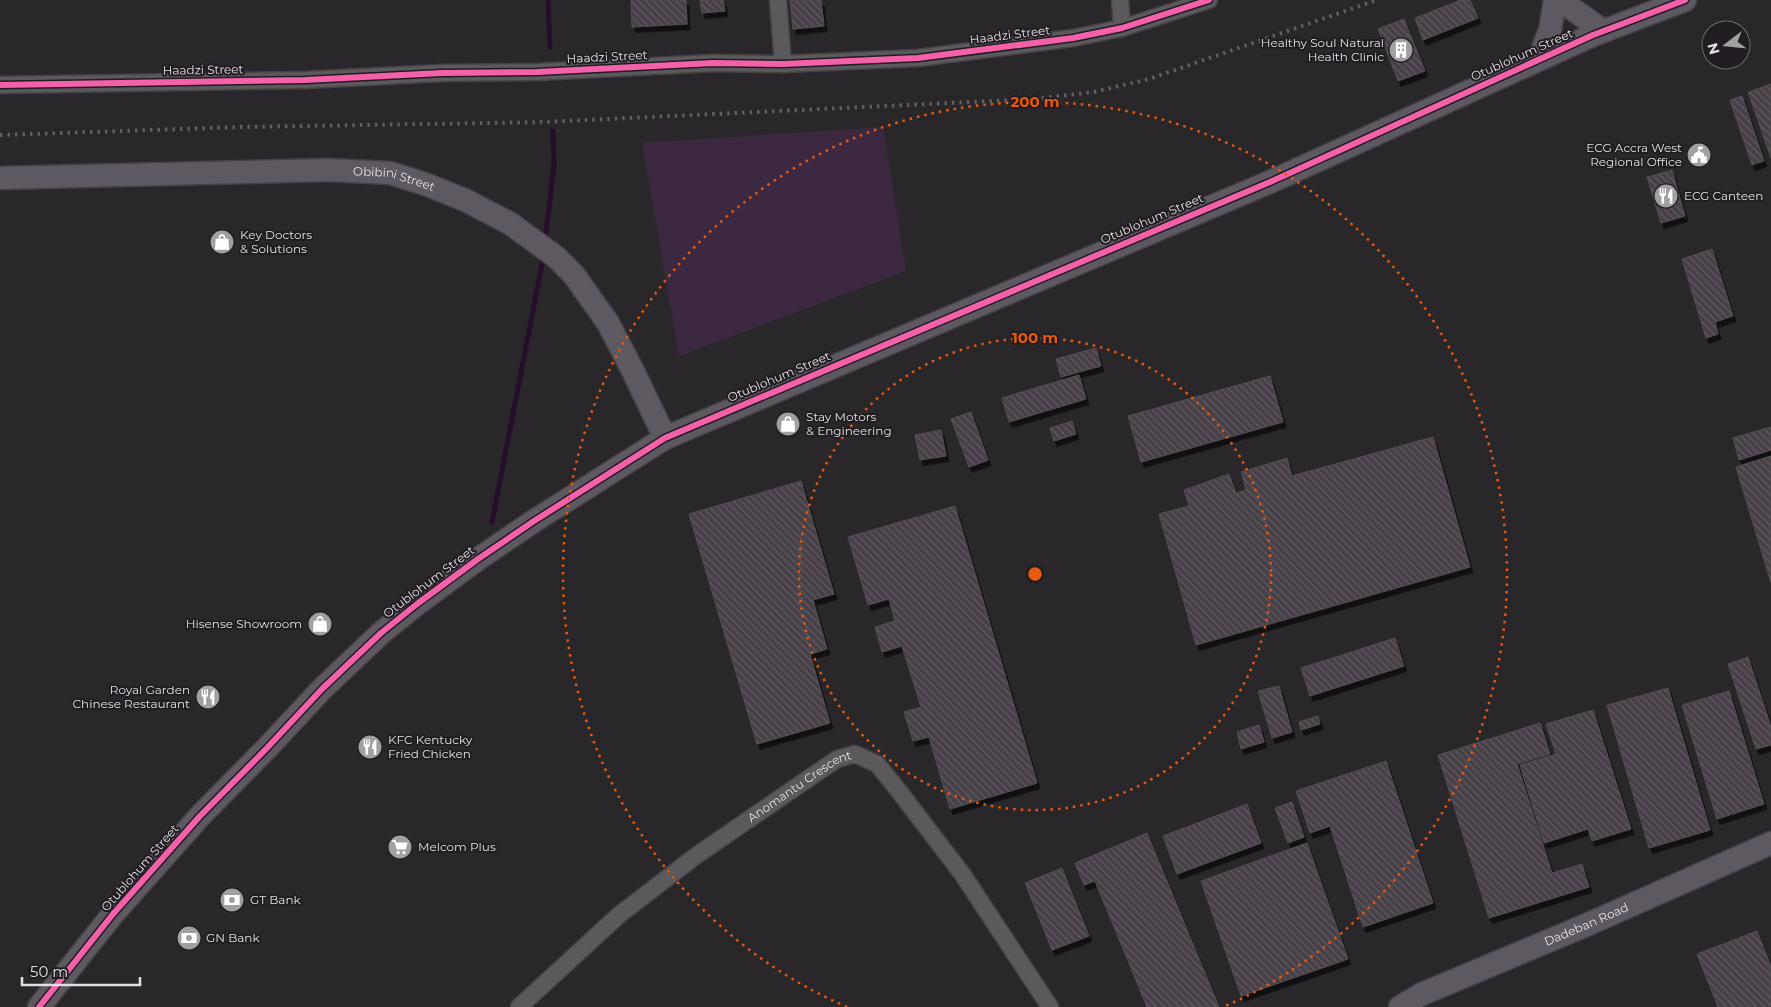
<svg xmlns="http://www.w3.org/2000/svg" width="1771" height="1007" font-family="Montserrat,sans-serif">
<defs>
<pattern id="building-back-hatch" width="6" height="6" patternUnits="userSpaceOnUse" patternTransform="scale(1.25)"><rect width="6" height="6" fill="#463f47"/><path d="M-1 5l2 2M0 0l6 6M5-1l2 2" fill="none" stroke="#605a61"/></pattern>
<filter id="shadow"><feDropShadow dx="3" dy="5.5" stdDeviation="0" flood-color="#0009"/></filter>
</defs>
<rect width="100%" height="100%" fill="#2a272b"/>
<path fill="#3d2841" d="M883 127 906 271 679 356 642 143Z"/>
<g fill="none" stroke-linecap="round" stroke-linejoin="round">
<g stroke="#240e29" stroke-width="5">
<path d="M548 0 550 47"/>
<path d="M545 242 554 165 553 131"/>
<path d="M492 522 543 259"/>
</g>
</g>
<g fill="url(#building-back-hatch)" stroke="#504e52" filter="url(#shadow)">
<path d="M631 0H686L687 24 632 27Z"/>
<path d="M700 0H723L725 11 702 13Z"/>
<path d="M790 0H821L824 26 793 29Z"/>
<path d="M1461 0H1470L1478 18 1423 40 1415 18Z"/>
<path d="M1404 19 1425 71 1398 81 1378 29Z"/>
<path d="M1771 84V158L1748 92Z"/>
<path d="M1742 96 1764 161 1752 165 1730 100Z"/>
<path d="M1672 170 1685 216 1661 223 1647 177Z"/>
<path d="M1712 249 1733 316 1715 322 1718 334 1706 338 1682 259Z"/>
<path d="M1096 348 1101 366 1061 377 1056 359Z"/>
<path d="M1079 375 1086 399 1009 422 1002 398Z"/>
<path d="M1270 376 1283 422 1141 462 1128 416Z"/>
<path d="M971 412 988 460 969 467 951 419Z"/>
<path d="M1072 421 1076 434 1054 441 1050 428Z"/>
<path d="M1771 427V450L1739 460 1733 438Z"/>
<path d="M941 430 946 456 920 460 915 435Z"/>
<path d="M1433 437 1470 567 1196 645 1159 514 1189 506 1184 490 1229 474 1236 493 1246 490 1241 472 1287 458 1292 476Z"/>
<path d="M1771 456V583L1736 467Z"/>
<path d="M801 481 834 594 813 600 827 649 810 654 830 723 757 744 689 514Z"/>
<path d="M955 506 1037 783 950 809 929 737 913 741 904 712 921 707 902 646 882 652 875 627 895 621 889 599 868 605 848 537Z"/>
<path d="M1395 638 1404 666 1310 696 1301 668Z"/>
<path d="M1748 657 1771 727V745L1756 749 1728 664Z"/>
<path d="M1279 686 1292 732 1272 738 1258 691Z"/>
<path d="M1668 688 1710 830 1649 848 1607 705Z"/>
<path d="M1729 691 1764 804 1717 819 1682 705Z"/>
<path d="M1593 710 1631 829 1592 841 1588 829 1544 843 1520 765 1556 754 1546 724Z"/>
<path d="M1318 716 1320 724 1301 730 1299 722Z"/>
<path d="M1540 723 1550 754 1517 764 1552 873 1582 864 1589 887 1489 918 1438 755Z"/>
<path d="M1259 725 1264 742 1241 749 1237 732Z"/>
<path d="M1386 761 1433 903 1363 927 1330 826 1310 833 1296 791Z"/>
<path d="M1292 802 1304 837 1288 843 1275 808Z"/>
<path d="M1247 804 1261 843 1177 874 1163 836Z"/>
<path d="M1147 833 1219 1007H1147L1095 881 1084 885 1075 863Z"/>
<path d="M1307 843 1348 959 1241 996 1201 881Z"/>
<path d="M1062 868 1089 936 1052 950 1025 883Z"/>
<path d="M1757 931 1771 966V1007H1718L1697 954Z"/>
</g>
<g fill="none" stroke-linecap="round" stroke-linejoin="round">
<defs>
<g id="street">
<path d="M778 0 783 64"/>
<path d="M1120 0 1122 28"/>
<path d="M0 85 305 80 442 73 537 72 713 63 783 64 918 58 1073 38 1122 28 1209 0"/>
<path id="s1" d="M519 1007 619 915 697 855 837 759 855 754 877 764 895 786 963 875 1050 1007"/>
</g>
<g id="secondary">
<path d="M1560 0 1603 31"/>
<path d="M1539 59 1550 30 1555 0"/>
<path id="s2" d="M0 178 329 170 390 173 425 184 465 200 511 224 556 257 574 275 608 323 633 371 665 438"/>
<path d="M39 1007 113 914 200 816 267 748 322 689 381 633 417 604 478 559 534 521 665 438 1270 182 1593 35 1685 0"/>
<path id="s3" d="M1400 1007 1422 994 1584 926 1771 843"/>
</g>
</defs>
<use href="#street" stroke="#444245" stroke-width="19"/>
<use href="#secondary" stroke="#444245" stroke-width="25"/>
<use href="#street" stroke="#5b595b" stroke-width="16"/>
<use href="#secondary" stroke="#5e5960" stroke-width="22"/>
<path stroke="#605e61" stroke-width="4" stroke-dasharray="2.5 5" stroke-linecap="butt" d="M0 135 242 127 544 122 1034 99 1094 92 1149 79 1377 0"/>
<defs>
<g id="cycleway">
<path d="M0 85 305 80 442 73 537 72 713 63 783 64 918 58 1073 38 1122 28 1209 0"/>
<path d="M39 1007 113 914 200 816 267 748 322 689 381 633 417 604 478 559 534 521 665 438 1270 182 1593 35 1685 0"/>
</g>
</defs>
<use href="#cycleway" stroke="#211d22" stroke-width="9"/>
<use href="#cycleway" stroke="#f560ab" stroke-width="6"/>
</g>
<g fill="none" stroke="#e8590c" stroke-width="2.5" stroke-dasharray="2.5 5">
<circle cx="1035" cy="574" r="236"/>
<path d="M847 1007A472 472 0 1 1 1223 1007"/>
</g>
<defs>
<symbol id="building-disc" viewBox="-11 -11 22 22"><circle r="9.5" fill="#a29fa3" stroke="#211d22"/><path d="M-4-6H4V6H1V3H-1V6H-4ZM-2.5-4.3h1.7v1.8h-1.7ZM.8-4.3h1.7v1.8H.8ZM-2.5-1h1.7V.8h-1.7ZM.8-1h1.7V.8H.8Z" fill="#fff"/></symbol>
<symbol id="civic-disc" viewBox="-11 -11 22 22"><circle r="9.5" fill="#a29fa3" stroke="#211d22"/><path d="M-.6-6.5H3V-4.5H.6V-3L4-1V1h2V6H-6V1h2V-1L-.6-3ZM-1.2 2.5V6h2.4V2.5Z" fill="#fff"/></symbol>
<symbol id="restaurant-disc" viewBox="-11 -11 22 22"><circle r="9.5" fill="#a29fa3" stroke="#211d22"/><path d="M-5-6h1v4h1v-4h1v4h1v-4h1v5L-1.5 .5V6h-2V.5L-5-1ZM5-6V6H3V1.5H1.5Q1.5-4 5-6Z" fill="#fff"/></symbol>
<symbol id="shop-disc" viewBox="-11 -11 22 22"><circle r="9.5" fill="#a29fa3" stroke="#211d22"/><path d="M-5-2.5h2.3a2.7 3.5 0 0 1 5.4 0H5L5.5 6h-11ZM-1.5-2.5h3a1.5 2.3 0 0 0-3 0Z" fill="#fff"/></symbol>
<symbol id="supermarket-disc" viewBox="-11 -11 22 22"><circle r="9.5" fill="#a29fa3" stroke="#211d22"/><path d="M-6-5.5h2.5l.6 2H6L4.5 2H-2.5L-4.4-4H-6ZM-1.5 3.2a1.3 1.3 0 1 0 .1 0ZM3 3.2a1.3 1.3 0 1 0 .1 0Z" fill="#fff"/></symbol>
<symbol id="bank-disc" viewBox="-11 -11 22 22"><circle r="9.5" fill="#a29fa3" stroke="#211d22"/><path d="M-6-4H6V4H-6ZM0-2.3a2.3 2.3 0 1 0 0 4.6a2.3 2.3 0 1 0 0-4.6Z" fill="#fff"/></symbol>
</defs>
<g fill-rule="evenodd">
<use href="#building-disc" x="1387" y="36" width="28" height="28"/>
<use href="#civic-disc" x="1685" y="141" width="28" height="28"/>
<use href="#restaurant-disc" x="1652" y="182" width="28" height="28"/>
<use href="#shop-disc" x="208" y="228" width="28" height="28"/>
<use href="#shop-disc" x="774" y="410" width="28" height="28"/>
<use href="#shop-disc" x="306" y="610" width="28" height="28"/>
<use href="#restaurant-disc" x="194" y="683" width="28" height="28"/>
<use href="#restaurant-disc" x="356" y="733" width="28" height="28"/>
<use href="#supermarket-disc" x="386" y="833" width="28" height="28"/>
<use href="#bank-disc" x="218" y="886" width="28" height="28"/>
<use href="#bank-disc" x="175" y="924" width="28" height="28"/>
</g>
<g text-anchor="middle" stroke-width="4" stroke-linejoin="round" paint-order="stroke">
<g font-size="12" fill="#e2dfe3" stroke="#211d22">
<text transform="translate(1010 35) rotate(-7)" y="4">Haadzi Street</text>
<text transform="translate(1522 55) rotate(-24)" y="4">Otublohum Street</text>
<text transform="translate(607 57) rotate(-3)" y="4">Haadzi Street</text>
<text transform="translate(203 70) rotate(-1)" y="4">Haadzi Street</text>
<text dy="4" stroke="none"><textPath href="#s2" startOffset="395">Obibini Street</textPath></text>
<text transform="translate(1152 219) rotate(-23)" y="4">Otublohum Street</text>
<text transform="translate(779 377) rotate(-23)" y="4">Otublohum Street</text>
<text transform="translate(429 582) rotate(-37)" y="4">Otublohum Street</text>
<text dy="4" stroke="none"><textPath href="#s1" startOffset="358">Anomantu Crescent</textPath></text>
<text transform="translate(140 868) rotate(-49)" y="4">Otublohum Street</text>
<text dy="4" stroke="none"><textPath href="#s3" startOffset="204">Dadeban Road</textPath></text>
</g>
<g font-size="12" fill="#e2dfe3" stroke="#211d22" text-anchor="start">
<text x="1384" y="47" text-anchor="end">Healthy Soul Natural<tspan x="1384" dy="14">Health Clinic</tspan></text>
<text x="1682" y="152" text-anchor="end">ECG Accra West<tspan x="1682" dy="14">Regional Office</tspan></text>
<text x="1684" y="200">ECG Canteen</text>
<text x="240" y="239">Key Doctors<tspan x="240" dy="14">&amp; Solutions</tspan></text>
<text x="806" y="421">Stay Motors<tspan x="806" dy="14">&amp; Engineering</tspan></text>
<text x="302" y="628" text-anchor="end">Hisense Showroom</text>
<text x="190" y="694" text-anchor="end">Royal Garden<tspan x="190" dy="14">Chinese Restaurant</tspan></text>
<text x="388" y="744">KFC Kentucky<tspan x="388" dy="14">Fried Chicken</tspan></text>
<text x="418" y="851">Melcom Plus</text>
<text x="250" y="904">GT Bank</text>
<text x="206" y="942">GN Bank</text>
</g>
</g>
<circle cx="1035" cy="574" r="8" fill="#e8590c" stroke="#211d22" stroke-width="2.5"/>
<g font-size="15" text-anchor="middle" font-weight="bold" fill="#e8590c" stroke="#211d22" stroke-width="4" stroke-linejoin="round" paint-order="stroke">
<text x="1035" y="107">200 m</text>
<text x="1035" y="343">100 m</text>
</g>
<g transform="translate(1726 45) rotate(254)"><circle r="24" fill="#211d22" stroke="#6e6b6f"/>
<path d="M0-4L9 19L0 12L-9 19Z" fill="#a29fa3"/>
<text y="-8" font-size="14" font-weight="bold" text-anchor="middle" fill="#e2dfe3">N</text>
</g>
<path d="M22 977v8h118v-8" fill="none" stroke="#e2dfe3" stroke-width="2.5"/>
<text x="30" y="977" font-size="15" fill="#e2dfe3" stroke="#211d22" stroke-width="4" paint-order="stroke">50 m</text>
</svg>
